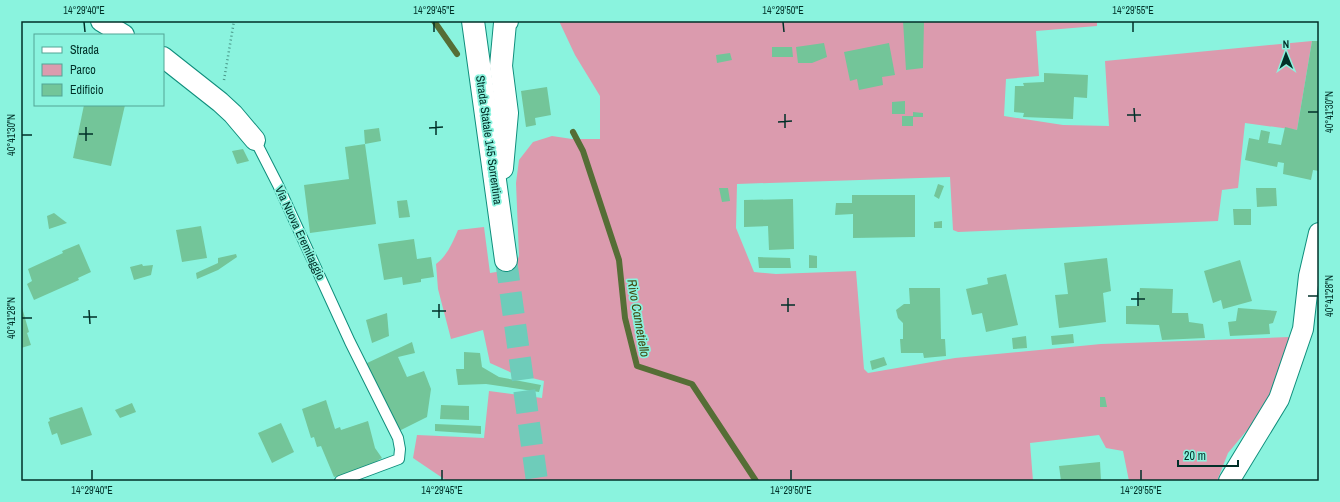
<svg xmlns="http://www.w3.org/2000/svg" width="1340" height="502" font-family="'Archivo Narrow',sans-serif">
<rect width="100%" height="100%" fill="#8af3de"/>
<path fill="#db9bae" d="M559 21H1097V26L1036 31 1039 76 1006 79 1004 116 1063 125 1109 126 1105 61 1312 41 1297 130 1245 123 1238 188 1222 190 1218 221 958 232 953 230 950 177 737 184 736 228 754 272 776 274 856 271 864 369 868 373 955 358 1101 344 1289 337 1287 360 1279 385 1258 417 1228 453 1217 481H1129L1123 451 1106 448 1099 435 1030 443 1033 481H447L413 458 417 435 484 438 489 391 542 398 544 381 512 373 490 363 483 330 451 339 438 289 436 264C447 256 453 242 458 230L484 227 490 273 514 269 519 256 516 183 519 160 533 142 552 136 572 139H600V96L575 55Z"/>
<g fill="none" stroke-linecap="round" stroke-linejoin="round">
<g stroke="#556e36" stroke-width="6">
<path d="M434 21 457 54"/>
<path d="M573 132 583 151 619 260 625 318 637 366 692 384 756 481"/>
</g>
</g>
<g fill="#73c599">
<path d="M903 21H924L923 68 906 70Z"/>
<path d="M1312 41H1319V171L1313 170 1311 180 1283 174 1284 163 1278 162 1277 167 1245 160 1249 138 1259 140 1261 130 1270 132 1268 143 1281 145 1285 127 1297 130Z"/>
<path d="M824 43 827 57 812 63H798L796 47Z"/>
<path d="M889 43 895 75 882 77 883 85 859 90 857 79 850 81 844 52Z"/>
<path d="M772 47H792L793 57H772Z"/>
<path d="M730 53 732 60 717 63 716 55Z"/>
<path d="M1044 73 1088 75 1087 98 1074 97 1073 119 1023 117 1024 113 1014 112 1015 86H1024L1023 83 1044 82Z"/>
<path d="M547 87 551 115 535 118 536 125 526 127 521 91Z"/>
<path d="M905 101V114H892V102Z"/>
<path d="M84 105H125L111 166 73 158Z"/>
<path d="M913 112 923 113V117H913Z"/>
<rect x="902" y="116" width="11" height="10"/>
<path d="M379 128 381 141 365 144 376 224 310 233 304 185 349 179 345 147 365 144 364 130Z"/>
<path d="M243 149 249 161 237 164 232 151Z"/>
<path d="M938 184 944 186 939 199 934 196Z"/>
<path d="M719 188H728L730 201 722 202Z"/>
<path d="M1256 188H1276L1277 206 1257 207Z"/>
<path d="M852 195H915V237L853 238V214L835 215 836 203H852Z"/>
<path d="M793 199 794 249 769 250 768 226 744 227V200Z"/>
<path d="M407 200 410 217 399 218 397 201Z"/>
<path d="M1233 209H1251V225H1234Z"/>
<path d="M54 213 67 223 49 229 47 216Z"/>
<path d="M942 221V228H934V222Z"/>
<path d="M201 226 207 258 182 262 176 230Z"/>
<path d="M414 239 417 259 431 257 434 277 421 279V282L403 285 402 277 384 280 378 244Z"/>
<path d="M79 244 91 272 78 278 79 280 34 300 27 284 32 281 28 269 63 253 62 251Z"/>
<path d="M236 254 237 257 218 270 197 279 196 273 218 263V258Z"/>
<path d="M809 255 817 256V268H809Z"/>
<path d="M758 257 790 258 791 268H759Z"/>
<path d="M1107 258 1111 291 1103 293 1106 322 1059 328 1055 295 1068 294 1064 263Z"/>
<path d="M1240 260 1252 301 1223 309 1221 300 1213 303 1204 271Z"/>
<path d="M142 264 143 266 153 265 151 275 134 280 130 267Z"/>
<path d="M1006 274 1018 325 986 332 982 313 972 315 966 289 988 284 987 278Z"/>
<path d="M909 288H940L941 339H945L946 356 924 358 923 353H901L900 339H903V323L898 318 896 310 904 304H910Z"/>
<path d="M1140 288 1173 289 1172 313H1188L1189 322 1203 324 1205 338 1162 340 1159 325 1126 324V306H1138Z"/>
<path d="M21 304 29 332 27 333 31 345 21 348Z"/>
<path d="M1238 308 1277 311 1273 323 1269 324 1270 334 1230 336 1228 322 1236 321Z"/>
<path d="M387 313 389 336 372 343 366 320Z"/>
<path d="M1073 334 1074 343 1052 345 1051 336Z"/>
<path d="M1026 336 1027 348 1013 349 1012 338Z"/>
<path d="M412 342 415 353 398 357 407 377 424 371 431 389 427 417 399 431 365 364Z"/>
<path d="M464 352 480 353 482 367 499 377 541 385 539 392 486 384 458 385 456 369H464Z"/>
<path d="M884 357 887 365 872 370 870 361Z"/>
<path d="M1100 397H1105L1107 407H1100Z"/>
<path d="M326 400 335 429 340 427 341 430 368 421 375 448 382 458 364 469 334 477 321 446 317 447 314 437 311 438 302 409Z"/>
<path d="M132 403 136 412 120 418 115 410Z"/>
<path d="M441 405 469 406V420L440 419Z"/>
<path d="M82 407 92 435 61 445 57 433 52 435 48 422 50 421 49 418Z"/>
<path d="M281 423 294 452 272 463 258 433Z"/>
<path d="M435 424 481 426V434L435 431Z"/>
<path d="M1100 462 1101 481H1061L1059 466Z"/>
</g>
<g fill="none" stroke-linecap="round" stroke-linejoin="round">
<path stroke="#6eccba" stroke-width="22" stroke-dasharray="22 11" stroke-linecap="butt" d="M506 260 537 481"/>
<defs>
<path id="service" d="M255 140 278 185 350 342 398 438 400 449 399 459 340 481"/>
<g id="minor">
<path d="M101 21 124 35"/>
<path d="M163 57 220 102 233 114 255 140"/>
<path d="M1229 481 1279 399 1303 329 1309 276 1319 233"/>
</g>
<g id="trunk">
<path d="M473 21 506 260"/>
<path d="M502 168 507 113 501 66 505 23 507 21"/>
</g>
</defs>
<use href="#service" stroke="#0f8e7c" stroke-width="12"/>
<use href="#minor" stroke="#0f8e7c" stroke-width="22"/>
<use href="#trunk" stroke="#0f8e7c" stroke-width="24"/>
<path stroke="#499788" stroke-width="2.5" stroke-dasharray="1 3" stroke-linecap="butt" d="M224 80 234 21"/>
<use href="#service" stroke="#fff" stroke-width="10"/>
<use href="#minor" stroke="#fff" stroke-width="20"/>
<use href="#trunk" stroke="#fff" stroke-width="22"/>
</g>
<path fill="none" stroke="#003028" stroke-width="1.5" d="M84 22 85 32M434 22V32M783 22 784 32M1133 22V32M1134 108 1135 122M1308 112H1318M785 114V128M1127 115H1141M436 121V135M778 122 792 121M86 127V141M429 128 443 127M79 134H93M22 135H32M1138 292V306M1308 296H1318M788 298V312M1131 299H1145M439 304V318M781 305H795M89 310 90 324M432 311H446M83 317H97M22 318H32M92 470V480M442 470V480M791 470V480M1141 470V480"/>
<g text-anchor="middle" stroke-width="3.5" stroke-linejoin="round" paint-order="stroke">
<g font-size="12" fill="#003028" stroke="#8af3de">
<text transform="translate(489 140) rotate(82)" y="4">Strada Statale 145 Sorrentina</text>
<text transform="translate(300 233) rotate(65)" y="4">Via Nuova Eremitaggio</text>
</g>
<g font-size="13" font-style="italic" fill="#404a11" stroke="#8af3de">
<text transform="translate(639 318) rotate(80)" y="5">Rivo Cannetiello</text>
</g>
</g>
<rect width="1340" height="502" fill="none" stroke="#8af3de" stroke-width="44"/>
<rect x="34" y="34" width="130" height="72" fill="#8af3de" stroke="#53a595"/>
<rect x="42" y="47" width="20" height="6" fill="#ffffff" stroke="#53a595"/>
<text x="70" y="54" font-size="12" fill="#003028">Strada</text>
<rect x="42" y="64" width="20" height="12" fill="#db9bae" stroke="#53a595"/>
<text x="70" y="74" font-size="12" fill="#003028">Parco</text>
<rect x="42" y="84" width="20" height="12" fill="#73c599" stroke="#53a595"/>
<text x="70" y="94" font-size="12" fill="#003028">Edificio</text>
<g transform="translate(1286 54) rotate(359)" stroke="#8af3de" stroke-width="3" paint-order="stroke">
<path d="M0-3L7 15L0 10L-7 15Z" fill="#003028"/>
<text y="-6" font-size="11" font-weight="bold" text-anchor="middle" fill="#003028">N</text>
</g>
<path d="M1178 460v6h60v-6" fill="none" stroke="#003028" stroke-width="2"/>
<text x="1184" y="460" font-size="12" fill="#003028" stroke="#8af3de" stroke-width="3" paint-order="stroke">20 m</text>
<rect x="22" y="22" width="1296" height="458" fill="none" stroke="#003028" stroke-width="1.5"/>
<g font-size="10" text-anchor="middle" fill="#003028">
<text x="84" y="14">14°29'40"E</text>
<text x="434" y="14">14°29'45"E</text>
<text x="783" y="14">14°29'50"E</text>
<text x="1133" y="14">14°29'55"E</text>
<text transform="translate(1329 112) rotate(-90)" y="4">40°41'30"N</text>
<text transform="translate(11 135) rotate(-90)" y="4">40°41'30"N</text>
<text transform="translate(1329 296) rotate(-90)" y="4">40°41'28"N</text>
<text transform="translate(11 318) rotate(-90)" y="4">40°41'28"N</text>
<text x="92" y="494">14°29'40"E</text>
<text x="442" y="494">14°29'45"E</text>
<text x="791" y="494">14°29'50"E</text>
<text x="1141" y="494">14°29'55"E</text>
</g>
</svg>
